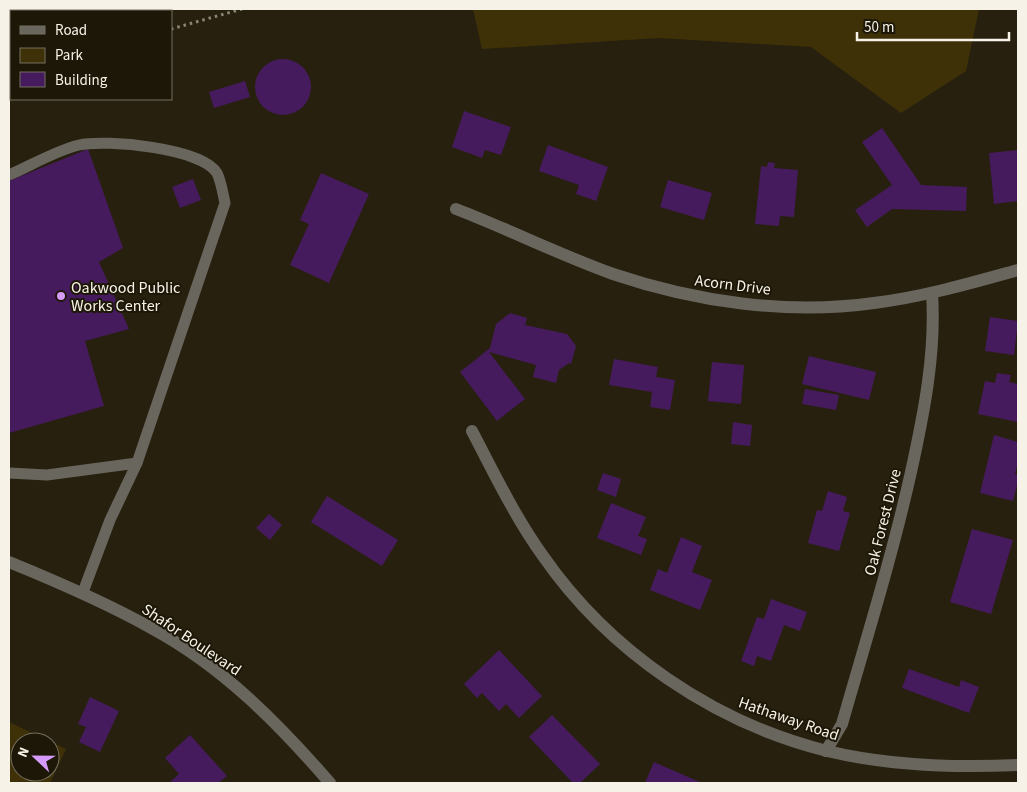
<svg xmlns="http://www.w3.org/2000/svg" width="1027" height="792" font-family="'Source Sans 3',sans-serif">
<rect width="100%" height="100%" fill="#27200f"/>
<g fill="#3f3107" fill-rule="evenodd">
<path d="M473 9H979L966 71 901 113 811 47 658 38 482 49Z"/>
<path d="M9 722 66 749 50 783H9ZM20 742H50V772H20Z"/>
</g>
<g fill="#461b5d">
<circle cx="283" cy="87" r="28"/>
<path d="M245 81 250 97 214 108 209 92Z"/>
<path d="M464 111 511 127 501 155 485 150 482 158 452 147Z"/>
<path d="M882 128 921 185 967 187 966 211 892 209 867 227 855 210 892 185 862 142Z"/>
<path d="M548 145 608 167 596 201 576 194 579 185 539 171Z"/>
<path d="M88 149 123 248 99 262 129 329 85 341 104 406 9 433V181Z"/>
<path d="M1018 150V201L994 204 989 153Z"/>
<path d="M768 162 775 163 774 168 798 170 794 217 780 216 779 226 755 224 761 166 767 167Z"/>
<path d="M321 173 369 194 329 283 290 265 309 224 300 220Z"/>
<path d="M193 179 201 200 180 208 172 187Z"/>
<path d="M668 180 712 193 704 220 660 207Z"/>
<path d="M510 313 527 318 525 325 567 334 576 346 571 364 569 363 559 370 556 383 533 377 536 365 489 352 525 399 497 421 460 372 490 348 496 324Z"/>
<path d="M990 317 1018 321 1014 355 985 351Z"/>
<path d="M809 356 876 372 869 400 802 384Z"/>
<path d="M614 359 658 367 656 377 675 380 670 410 650 407 652 392 609 385Z"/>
<path d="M712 362 744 365 741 404 708 401Z"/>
<path d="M997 373 1011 375 1009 382 1018 384V422L978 414 985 381 995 383Z"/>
<path d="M805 389 839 395 836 410 802 404Z"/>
<path d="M733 422 752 425 750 446 731 444Z"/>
<path d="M994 435 1018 442V462L1015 474 1018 475V481L1013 501 980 493Z"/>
<path d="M603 473 621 479 616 497 597 490Z"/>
<path d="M828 491 847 497 843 511 850 513 839 551 808 543 817 510 822 511Z"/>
<path d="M327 496 398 540 382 566 311 522Z"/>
<path d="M611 503 646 517 638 536 647 539 641 555 597 538Z"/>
<path d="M269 514 282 525 270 540 256 528Z"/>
<path d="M972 529 1013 540 991 614 950 602Z"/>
<path d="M681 537 702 546 692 572 712 580 700 610 650 590 658 569 667 573Z"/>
<path d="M771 599 807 612 800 631 784 625 771 661 757 656 754 666 741 661 757 617 764 619Z"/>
<path d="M499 650 542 696 519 718 506 704 499 711 482 693 477 698 464 684Z"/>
<path d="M909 669 959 687 961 680 979 687 969 713 902 688Z"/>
<path d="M90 697 119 711 100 752 79 742 86 727 78 724Z"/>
<path d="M552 715 600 764 580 783H573L529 737Z"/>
<path d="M190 735 227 776 218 783H173L171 781 179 774 165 758Z"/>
<path d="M654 762 702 783H645Z"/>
</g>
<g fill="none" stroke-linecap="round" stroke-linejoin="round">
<g stroke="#8c8678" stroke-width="3" stroke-dasharray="2.5 4" stroke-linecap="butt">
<path d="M171 29 242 9"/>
<path d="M9 96 11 95"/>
</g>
<g stroke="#69665e" stroke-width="11">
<path d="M14 9 20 11"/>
<path d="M9 175C30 166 57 150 79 145 106 139 202 148 217 173 221 181 223 194 225 203L137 463 110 520 83 592"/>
<path d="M9 473 47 475 137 463"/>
</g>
<g stroke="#69665e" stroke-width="12">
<path d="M456 209C508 229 560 255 613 274 696 302 787 315 874 303 923 297 971 283 1018 270"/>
<path d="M472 431C494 473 515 517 543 556 609 651 714 723 827 751 890 766 954 768 1018 765"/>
<path d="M9 562C58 582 107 603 153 629 223 667 279 724 330 783"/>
<path d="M826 751 842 724C866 640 892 557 911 472 924 413 936 353 932 293"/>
</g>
</g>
<circle fill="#d69bfa" stroke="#1d1707" stroke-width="2" cx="61" cy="296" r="5"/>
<g text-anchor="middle" stroke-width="4" stroke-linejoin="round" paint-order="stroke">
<g font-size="16" fill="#f6f2e7" stroke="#1d1707">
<text transform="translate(733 284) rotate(7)" y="6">Acorn Drive</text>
<text transform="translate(882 522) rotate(-76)" y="6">Oak Forest Drive</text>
<text transform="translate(192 639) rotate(34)" y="6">Shafor Boulevard</text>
<text transform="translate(789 718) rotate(19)" y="6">Hathaway Road</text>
</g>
<g font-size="16" fill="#f6f2e7" stroke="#1d1707" text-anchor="start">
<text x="71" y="293">Oakwood Public<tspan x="71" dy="18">Works Center</tspan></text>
</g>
</g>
<rect width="1027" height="792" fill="none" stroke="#f6f2e7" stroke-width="20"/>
<rect x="10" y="10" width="162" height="90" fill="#1d1707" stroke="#746f61"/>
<rect x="20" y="26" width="25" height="8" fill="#69665e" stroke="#746f61"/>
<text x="55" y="35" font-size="15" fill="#f6f2e7">Road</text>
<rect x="20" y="48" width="25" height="15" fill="#3f3107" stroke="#746f61"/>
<text x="55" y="60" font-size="15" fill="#f6f2e7">Park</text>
<rect x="20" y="72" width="25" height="15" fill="#461b5d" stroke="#746f61"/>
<text x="55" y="85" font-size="15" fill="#f6f2e7">Building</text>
<g transform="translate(35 757) rotate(292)"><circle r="24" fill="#1d1707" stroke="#746f61"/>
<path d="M0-4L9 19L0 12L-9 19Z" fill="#d69bfa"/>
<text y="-8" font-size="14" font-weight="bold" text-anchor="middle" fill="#f6f2e7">N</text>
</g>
<path d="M857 32v8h152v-8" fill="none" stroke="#f6f2e7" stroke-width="2.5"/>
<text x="864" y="32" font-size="15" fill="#f6f2e7" stroke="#1d1707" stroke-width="4" paint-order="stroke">50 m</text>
</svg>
